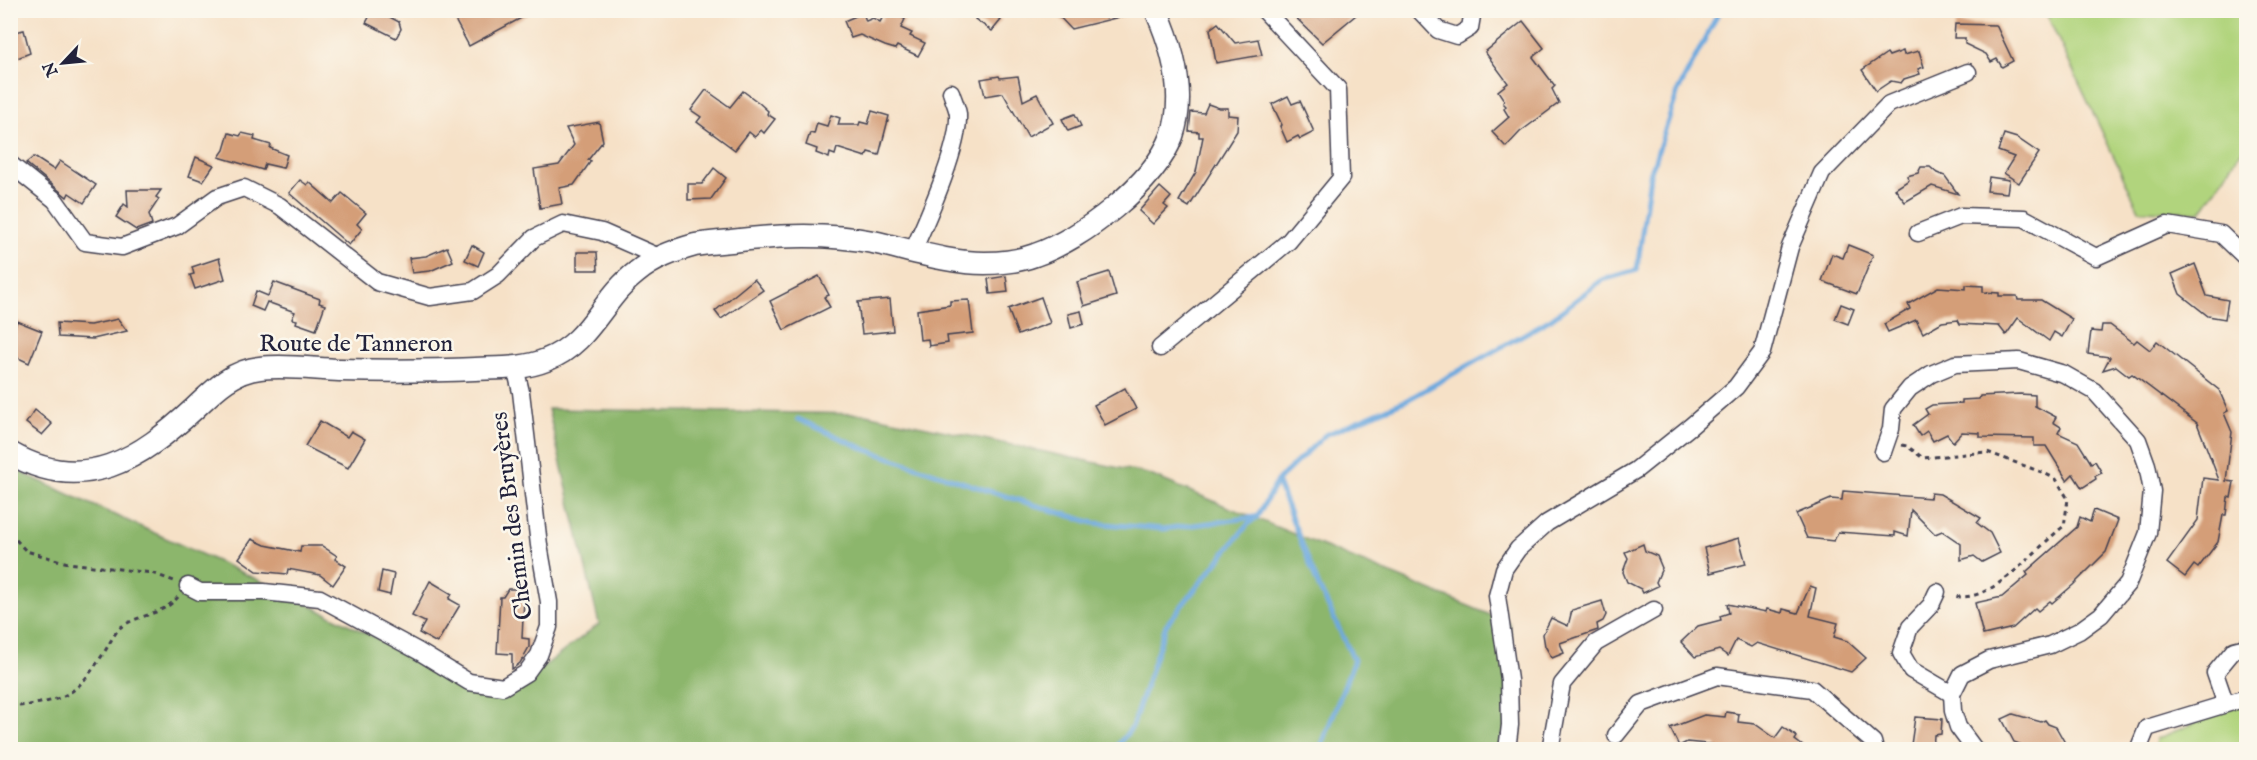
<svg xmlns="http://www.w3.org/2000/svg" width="2257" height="760" font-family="'IM FELL English',serif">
<rect width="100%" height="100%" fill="#fbf7ec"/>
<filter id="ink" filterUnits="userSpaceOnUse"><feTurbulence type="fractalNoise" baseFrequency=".0167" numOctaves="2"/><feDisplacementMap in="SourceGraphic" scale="12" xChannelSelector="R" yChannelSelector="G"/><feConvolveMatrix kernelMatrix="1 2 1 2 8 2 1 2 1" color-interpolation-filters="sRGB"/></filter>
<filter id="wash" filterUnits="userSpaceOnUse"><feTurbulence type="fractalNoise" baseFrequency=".008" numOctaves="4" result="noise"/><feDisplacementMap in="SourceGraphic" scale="24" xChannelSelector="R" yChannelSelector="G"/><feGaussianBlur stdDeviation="1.35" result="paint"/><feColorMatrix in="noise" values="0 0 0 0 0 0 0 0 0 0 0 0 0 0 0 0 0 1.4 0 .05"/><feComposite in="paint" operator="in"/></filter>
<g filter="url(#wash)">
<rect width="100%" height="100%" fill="#f6e1c7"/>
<g fill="#b1d47d" stroke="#6a7b5c" stroke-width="1.5">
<path d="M2045 11H2246V144L2201 212 2139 210Z"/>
<path d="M2246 702V749L2155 750 2156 739Z"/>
</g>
<path fill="#8cb66c" stroke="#576c54" stroke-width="1.5" d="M548 409 866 414 1148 474 1510 623 1516 749 11 750V468L254 578 501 699 599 624Z"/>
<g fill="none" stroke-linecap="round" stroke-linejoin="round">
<g stroke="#6da9de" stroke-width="5">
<path d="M798 419 867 450 992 492 1094 523 1163 529 1255 517"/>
<path d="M1277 481 1319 587 1354 660 1320 750"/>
<path d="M1114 750 1132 727 1166 625 1249 523 1257 517 1277 481 1325 435 1407 400 1551 319 1602 280 1637 270 1650 175 1678 91 1720 10"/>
</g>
</g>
<g id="blocks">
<g fill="#d49e78">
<path d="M373 10H377L399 22 401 29 396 38 366 23Z"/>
<path d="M469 10H536L469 46 454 18Z"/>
<path d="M887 10 905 19 901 28 912 33 910 36 925 43 918 56 897 46 895 49 885 46 860 35 851 38 844 21 863 13 866 21 873 18 880 22Z"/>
<path d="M982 10H989L1001 20 992 31 975 19Z"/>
<path d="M1053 10H1124V16L1071 29Z"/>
<path d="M1288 10H1362L1322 43Z"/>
<path d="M1523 21 1544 48 1533 57 1555 86 1552 89 1559 103 1520 132 1506 147 1492 132 1509 117 1504 109 1506 106 1503 103 1504 100 1498 91 1508 83 1485 52Z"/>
<path d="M1218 23 1235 43 1258 39 1262 55 1216 63 1210 29Z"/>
<path d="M1955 24 1996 25 2013 61 2002 67 1997 59 1991 62 1986 54 1965 44V38H1954Z"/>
<path d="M24 30 30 53 10 61V33Z"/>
<path d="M1903 51 1904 55 1919 51 1924 67 1918 69 1920 74 1904 79 1901 83 1891 81 1876 91 1862 70 1887 53 1889 56Z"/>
<path d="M999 76 1000 78 1018 76 1023 101 1037 94 1053 123 1028 137 1003 93 985 96 981 79Z"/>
<path d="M706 90 730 107 743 91 758 102 768 111 767 114 775 119 764 133 761 130 755 137 749 132 735 150 697 122 701 117 691 110Z"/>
<path d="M1288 96 1292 104 1300 101 1314 132 1300 139 1298 136 1287 142 1280 126 1282 125 1272 104Z"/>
<path d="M1208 104 1219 108H1228V115L1238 116 1237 131 1189 207 1179 201 1196 172 1203 137H1199V132L1189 131 1191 112 1204 113Z"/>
<path d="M872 111 889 116 879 155 868 152 866 157 837 148 835 155 830 153 829 158 816 153 817 149 806 145 810 133 814 134 817 123 827 126 831 115 840 118 838 125H859L860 122 868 124Z"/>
<path d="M1075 114 1081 126 1068 131 1062 119Z"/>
<path d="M599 122 603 141 588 160 591 161 574 185 559 188 562 204 540 208 534 169 559 165 574 145 566 128Z"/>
<path d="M229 133 240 136 242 133 255 136 254 140 271 145 270 148 287 155 283 168 265 164 263 170 219 157 224 150Z"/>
<path d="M2004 134 2017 138 2039 153 2019 183 2004 173 2014 157 1998 151Z"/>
<path d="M34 157 54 170 60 161 96 185 84 203 69 193 67 197 26 163Z"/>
<path d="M196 157 214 165 203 181 189 176Z"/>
<path d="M1921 167H1930L1937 173 1945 176 1958 194 1932 186 1905 202 1895 189 1909 180 1907 176 1918 173Z"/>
<path d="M714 168 726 178 711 199 688 200V184H702Z"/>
<path d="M1989 177 2009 180 2007 193 1987 191Z"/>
<path d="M300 180 307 185 309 182 333 203 342 193 366 213 357 224 362 229 349 245 289 193Z"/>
<path d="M1160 187 1171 197 1164 205 1168 208 1153 224 1139 211Z"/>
<path d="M127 190H161L156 197 159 199 149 214 152 224 136 230 116 217 124 204 128 207Z"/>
<path d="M472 245 484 252 478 266 465 260Z"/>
<path d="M1848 245 1873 255 1857 294 1822 281 1832 254 1843 258Z"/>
<path d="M447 247 453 261 430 271 412 273 409 258 426 256Z"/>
<path d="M577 252H597L598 270H577Z"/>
<path d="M219 258 225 279 195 289 190 275 194 274 192 267Z"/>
<path d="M2195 264 2207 296 2228 300 2225 319 2208 316 2180 294 2172 274Z"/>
<path d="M1109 272 1116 296 1084 306 1077 282Z"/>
<path d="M819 276 829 295 824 297 830 307 784 330 770 301Z"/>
<path d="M1006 276 1008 292 990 294 988 279Z"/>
<path d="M754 279 763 290 721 319 715 311Z"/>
<path d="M274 282 320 299 319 303 325 305 316 330 296 323 297 320 292 319 295 312 267 302 263 311 251 306 256 291 268 296Z"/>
<path d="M1966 285 1983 286V292L1999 293V296H2017L2018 300H2041L2072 319 2062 337 2054 332 2049 341 2018 318 2006 335 1999 326 1960 324 1958 320 1942 322 1923 333 1916 320 1888 332 1884 324 1910 309 1908 304 1938 287 1966 289Z"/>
<path d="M1041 297 1050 323 1018 335 1008 309Z"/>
<path d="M890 299 893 331 862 334 858 302Z"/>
<path d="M969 300 973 333 947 336 948 343 929 346 928 339 920 340 917 310 950 305V301Z"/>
<path d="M1841 304 1854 309 1848 324 1835 319Z"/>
<path d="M1081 311 1084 324 1071 328 1068 314Z"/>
<path d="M118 319 127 331 93 339 58 337 57 323 90 325Z"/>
<path d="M17 321 42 331 29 363 10 354V337Z"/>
<path d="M2102 325H2110L2134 343 2137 340 2150 350 2157 341 2219 390 2228 411 2224 413 2232 432 2226 481 2234 482 2231 498 2228 497 2226 515H2223L2218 542 2198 568 2194 565 2185 577 2167 563 2198 520 2203 478 2219 480 2197 423 2132 374 2129 376 2116 366 2103 370 2110 357 2088 354 2091 331 2101 332Z"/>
<path d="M1125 388 1136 409 1105 425 1094 405Z"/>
<path d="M2020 394 2035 395V406L2056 417 2053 422 2061 427 2058 433 2078 442 2091 463 2095 461 2102 473 2095 476 2096 479 2082 488 2073 474 2067 480 2046 446H2034V438L1980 437V433L1962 432 1953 442 1947 434 1933 441 1927 431 1920 436 1913 425 1928 414 1925 409 1932 405 1962 403V400L1979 399 1980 396Z"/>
<path d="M35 410 52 424 42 435 26 423Z"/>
<path d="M320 421 347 437 351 431 365 439 348 468 305 446Z"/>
<path d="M1843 491 1930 498 1931 493 1940 494 1981 518 1977 523 1990 533 2000 553 1982 562 1974 556 1961 560V544L1942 531 1935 534 1911 510 1908 536 1895 532V536L1838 532 1834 541 1807 538 1796 514 1831 499 1842 500Z"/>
<path d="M2094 510 2118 520 2106 552 2073 585 2052 603 2050 601 2038 611 2035 608 2013 628 1983 635 1975 603 2002 597 2028 575 2026 572 2077 527 2080 517 2090 522Z"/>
<path d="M1739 538 1746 564 1710 573 1704 548Z"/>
<path d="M252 539 265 545 300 552 301 546H322L337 556 335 559 346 566 333 585 320 575 288 569 287 574 257 571 239 558Z"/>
<path d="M1643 544 1645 551 1657 556 1662 568 1656 582 1658 586 1643 593 1641 589 1627 582 1623 572 1628 558 1625 552Z"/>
<path d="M382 571 394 574 390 595 378 592Z"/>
<path d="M430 581 452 594 449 599 460 605 437 643 419 633 425 622 412 616Z"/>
<path d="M1810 586 1816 588 1810 616 1838 623 1834 637 1847 641 1866 658 1851 672 1757 643 1751 647 1736 640 1728 656 1719 650 1695 657 1681 642 1698 626 1721 620 1720 616 1729 613 1727 604 1766 612 1767 609 1782 613 1783 609 1798 613Z"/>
<path d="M508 589H516L524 598 522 638 529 639V647L520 663 512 669V654L497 653 500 597H503Z"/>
<path d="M1602 601 1606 615 1603 621 1597 624 1598 630 1560 643 1564 653 1552 658 1545 646 1543 634 1551 618 1568 626 1572 610Z"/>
<path d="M1726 712 1739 714 1738 722 1755 724 1775 738 1783 727 1797 737 1795 740 1808 750H1716V745L1687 742 1679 746 1670 728 1704 715 1725 717Z"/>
<path d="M2013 714 2041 722 2045 720 2048 724 2056 727 2069 750H2035L2014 742 2002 719Z"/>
<path d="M1915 717 1942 719 1941 734 1934 735 1933 750H1913L1911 745Z"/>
</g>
</g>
</g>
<g filter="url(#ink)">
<use href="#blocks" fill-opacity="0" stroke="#423f50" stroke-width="1.5"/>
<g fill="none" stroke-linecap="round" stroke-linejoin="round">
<defs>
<g id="street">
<path d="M1419 10 1438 30 1457 36 1470 28 1473 10"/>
<path d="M10 164 55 200 85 242 122 247 177 226 217 197 244 188 280 206 377 282 430 297 473 291 498 275 534 238 563 224 602 232 659 257"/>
<path d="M1918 233 1961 216 2024 218 2096 257 2167 225 2221 234 2246 258"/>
<path d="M913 251C927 219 960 147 958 114 957 107 953 99 951 92"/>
<path d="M1160 348 1289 241 1341 178 1338 89 1264 10"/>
<path d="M1883 452 1891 429 1893 409 1910 388 1931 374 1955 364 2019 361 2064 374 2094 391 2138 440 2147 465 2152 491 2148 533 2128 583 2101 615 2079 631 2050 645 1989 660 1962 674 1952 694 1953 711 1958 727 1975 750"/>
<path d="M188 586 200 592H264L320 598 418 651 469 682 503 687 526 673 539 655 549 627V602L539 545 521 392 515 367"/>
<path d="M1937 592 1931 605 1910 627 1901 653 1911 670 1952 694"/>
<path d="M2225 702 2215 673 2234 650 2246 647"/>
<path d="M1616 735 1641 704 1717 676 1812 689 1873 742 1875 750"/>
<path d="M1507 750 1510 725 1509 680 1497 596 1504 569 1518 549 1547 523 1636 470 1691 426 1736 387 1762 352 1790 247 1822 173 1889 104 1968 72"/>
<path d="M1550 750 1562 684 1596 643 1654 610"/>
<path d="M2138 750 2147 728 2246 698"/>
</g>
<path id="secondary" d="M10 453C84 496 140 459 195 408 214 390 232 371 260 368 285 365 314 369 339 370 385 371 430 371 475 369 499 368 524 369 546 360 591 343 601 299 637 272 654 258 674 251 695 245 706 243 719 242 731 241 778 235 826 233 873 242 910 250 948 263 985 263 1002 263 1019 261 1035 255 1082 239 1154 184 1172 136 1186 96 1173 48 1156 10"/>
</defs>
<use href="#street" stroke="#423f50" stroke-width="19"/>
<use href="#secondary" stroke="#423f50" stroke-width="25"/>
<g stroke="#423f50" stroke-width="3" stroke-dasharray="4.5 4.5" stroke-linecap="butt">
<path d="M1902 445 1907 446 1923 458 1987 452 2044 473 2056 479 2068 499 2064 526C2036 547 1993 605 1954 596"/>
<path d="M10 533 26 551 68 563 152 573 174 581"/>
<path d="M10 707C65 701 75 698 105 651 110 643 116 629 124 625 142 614 164 614 178 597"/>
</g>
<use href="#street" stroke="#fff" stroke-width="16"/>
<use href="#secondary" stroke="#fff" stroke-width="22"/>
</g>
</g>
<g text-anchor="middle" stroke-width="5" stroke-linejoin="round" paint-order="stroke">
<g font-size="24" fill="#22223b" stroke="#fbf7ec">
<text x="356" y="351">Route de Tanneron</text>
<text transform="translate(511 516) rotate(-97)" y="8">Chemin des Bruyères</text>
</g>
</g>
<rect width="2257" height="760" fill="none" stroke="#fbf7ec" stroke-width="36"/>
<g transform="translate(63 63) rotate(244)" stroke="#fbf7ec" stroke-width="4.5" paint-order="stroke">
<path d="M0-4.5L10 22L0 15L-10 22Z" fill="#22223b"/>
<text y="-9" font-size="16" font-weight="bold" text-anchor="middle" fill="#22223b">N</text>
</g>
</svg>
